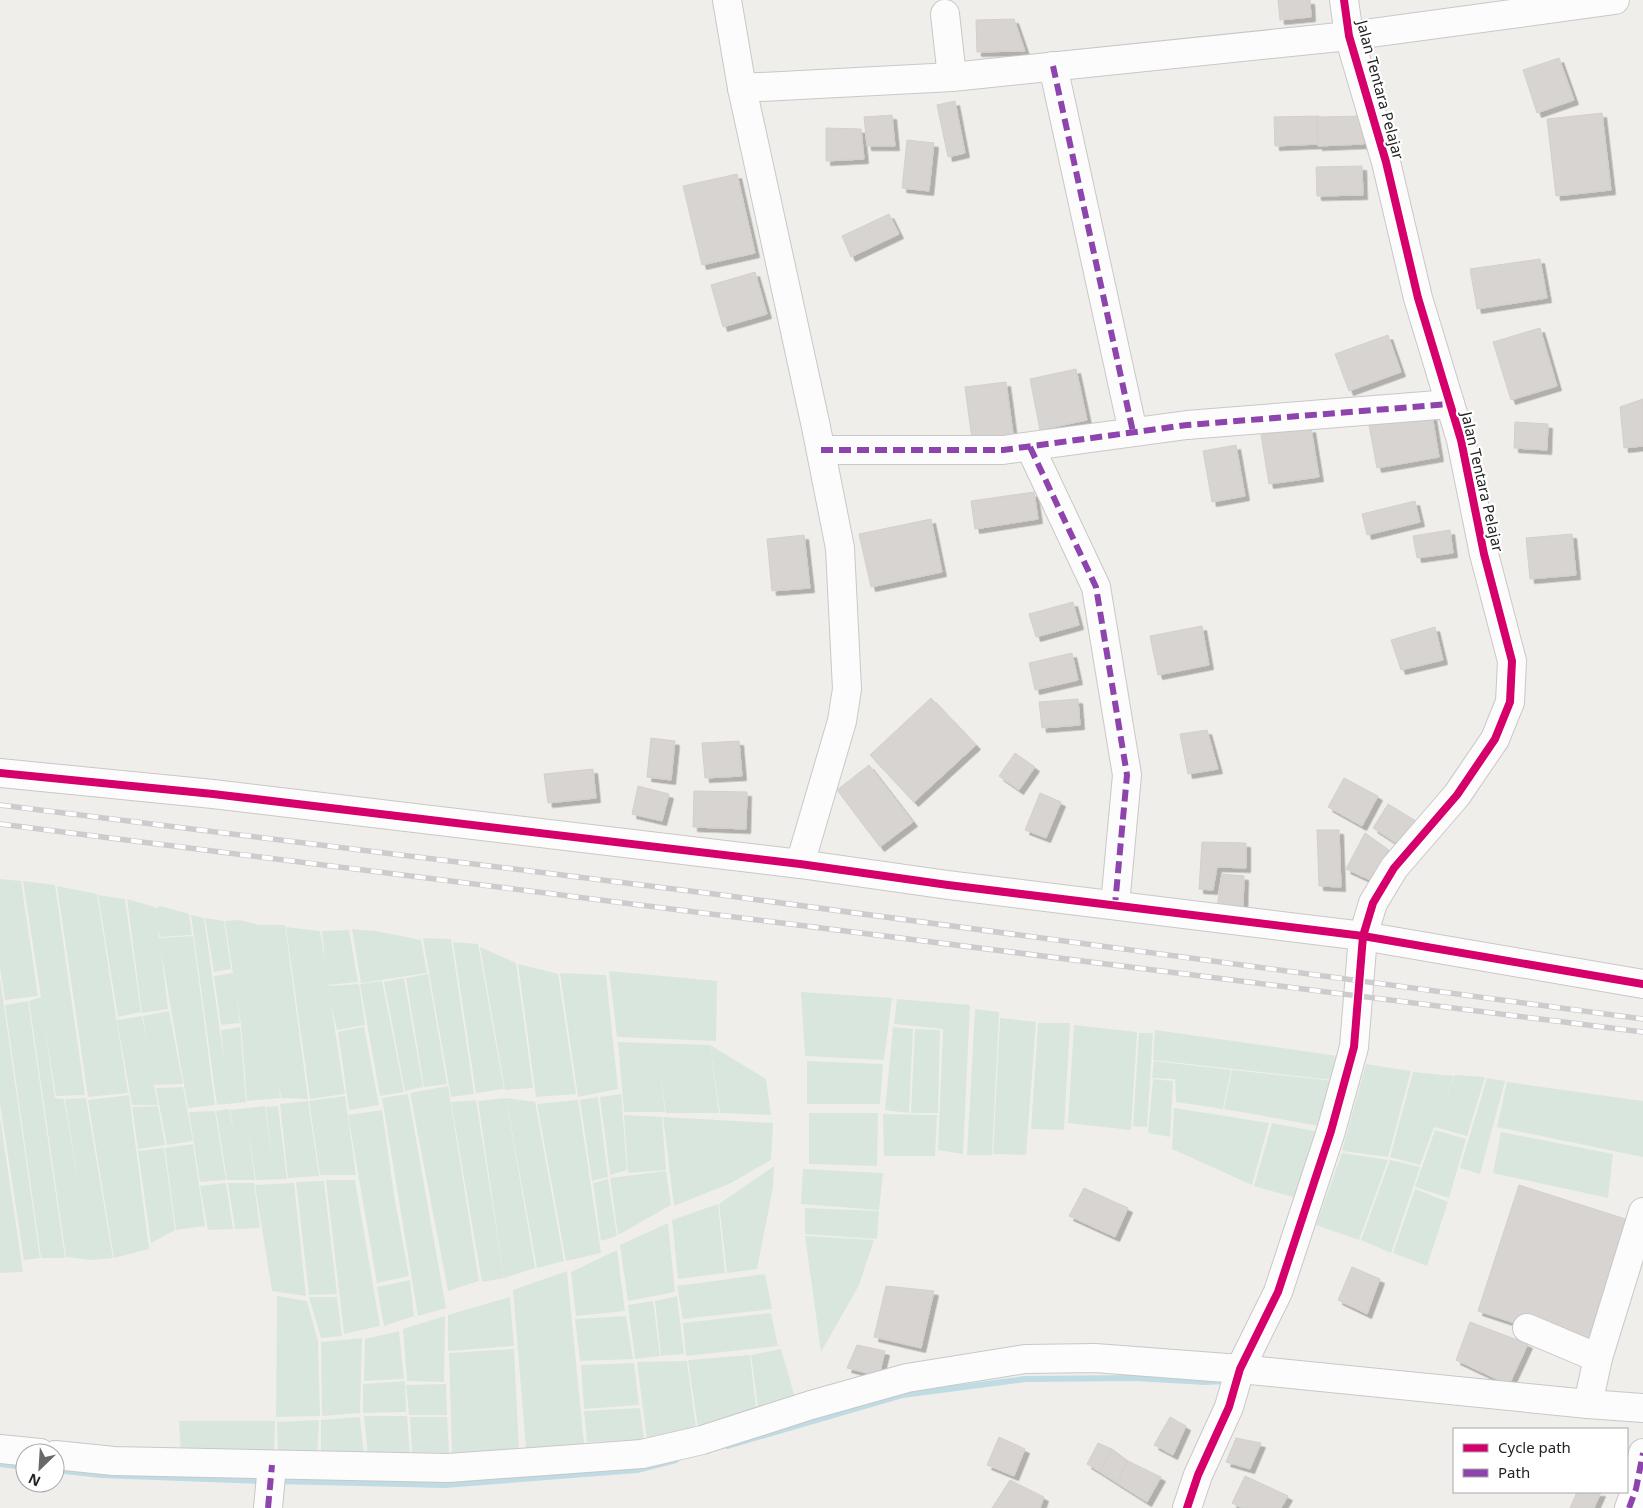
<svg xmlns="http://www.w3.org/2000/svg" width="1643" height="1508" font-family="'Noto Sans',sans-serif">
<defs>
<filter id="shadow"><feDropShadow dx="4.5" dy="4.5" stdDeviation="0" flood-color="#0004"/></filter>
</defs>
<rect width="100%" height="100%" fill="#f0eeeb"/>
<g fill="#d9e6de">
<path d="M0 879 21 881 38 996 5 1000 0 968Z"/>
<path d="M23 881 55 885 85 1095 56 1096 44 1023 55 1098 64 1099 80 1193 65 1099 86 1098 113 1258 92 1260 66 1257 29 1001 41 997Z"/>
<path d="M57 886 97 894 128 1093 88 1097Z"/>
<path d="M98 895 125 899 141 1012 118 1017Z"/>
<path d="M127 899 155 907 156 909 160 906 189 914 192 935 160 937 158 930 159 938 193 936 215 1105 188 1108 161 951 168 1009 142 1013Z"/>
<path d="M191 915 204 918 224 1060 221 1030 240 1027 246 1102 217 1105Z"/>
<path d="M205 918 224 921 231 969 214 972Z"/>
<path d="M240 920 259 925H285L308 1099 281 1098 279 1083 280 1098 247 1101 241 1025 236 992 240 1023 221 1025 214 976 233 973 225 921Z"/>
<path d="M286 927 320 931 325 961 322 931 349 930 358 982 328 985 329 986 359 984 365 1025 337 1030 331 1005 345 1094 310 1099Z"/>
<path d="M352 929 376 931 421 940 427 973 361 983Z"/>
<path d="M423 938 451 939 474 1094 451 1097Z"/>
<path d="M453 942 478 944 504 1089 476 1093Z"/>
<path d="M480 947 516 963 533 1088 505 1090Z"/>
<path d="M518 964 558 974 576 1094 536 1097Z"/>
<path d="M609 971 717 981 716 1041 617 1037Z"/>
<path d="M560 973 606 975 618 1089 578 1097Z"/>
<path d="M428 974 447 1084 424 1087 406 978Z"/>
<path d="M0 978 40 1258 24 1260 0 1104Z"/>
<path d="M404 978 423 1087 405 1091 384 982Z"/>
<path d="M382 981 404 1092 380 1096 360 984Z"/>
<path d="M801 992 892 998 884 1060 805 1056Z"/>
<path d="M897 999 970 1005 963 1154 938 1150 943 1029 894 1024Z"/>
<path d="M28 1001 65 1258H41L5 1005Z"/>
<path d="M975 1009 999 1012 992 1155H967Z"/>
<path d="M169 1011 183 1084 154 1085 158 1105H132L117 1020 142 1016 147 1043 143 1016Z"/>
<path d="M1000 1018 1036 1022 1026 1155 993 1154Z"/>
<path d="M1038 1023H1070L1064 1130 1031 1129Z"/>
<path d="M1074 1025 1137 1032 1131 1130 1068 1123Z"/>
<path d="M364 1027 379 1105 349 1110 338 1032Z"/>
<path d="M893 1027 913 1029 909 1113 885 1110Z"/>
<path d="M915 1029 940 1030 938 1113H911Z"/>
<path d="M1155 1030 1338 1056 1333 1080 1153 1060Z"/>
<path d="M1139 1033H1153L1147 1127 1133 1126Z"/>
<path d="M618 1042 710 1045 719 1113H666L660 1072 665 1112H624Z"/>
<path d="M710 1045 766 1079 771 1115 720 1113Z"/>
<path d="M807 1061 883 1064 880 1104H807Z"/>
<path d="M1154 1061 1231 1070 1223 1109 1176 1102 1175 1079 1152 1078Z"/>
<path d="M1366 1064 1411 1071 1388 1157 1342 1151Z"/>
<path d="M1232 1070 1334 1081 1319 1126 1224 1109Z"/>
<path d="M1413 1072 1454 1076 1441 1111 1455 1075 1485 1077 1467 1136 1434 1127 1420 1165 1390 1157Z"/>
<path d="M1487 1078 1505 1081 1480 1174 1460 1168Z"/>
<path d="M1153 1079 1173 1081 1170 1137 1148 1133Z"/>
<path d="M1507 1082 1643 1101V1157L1497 1127Z"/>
<path d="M448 1086 479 1281 448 1291 410 1093Z"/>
<path d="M183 1087 193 1141 167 1145 156 1088Z"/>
<path d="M408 1094 446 1308 418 1316 382 1098Z"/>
<path d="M621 1094 627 1170 610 1175 600 1097Z"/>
<path d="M129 1095 149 1249 114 1258 88 1100Z"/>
<path d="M345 1096 356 1175H320L309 1101Z"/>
<path d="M598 1097 608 1177 592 1181 580 1100Z"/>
<path d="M506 1098 535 1102 564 1261 537 1268Z"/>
<path d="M506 1098 535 1268 504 1278 478 1101Z"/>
<path d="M476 1100 504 1278 482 1282 451 1102Z"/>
<path d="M578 1100 601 1253 566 1261 537 1104Z"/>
<path d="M308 1101 319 1176 288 1178 280 1104Z"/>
<path d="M158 1106 165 1145 138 1149 132 1107Z"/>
<path d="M265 1106 272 1159 266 1107 278 1106 287 1179 256 1180 248 1129 255 1180H227L216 1111 229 1109 234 1136 230 1110Z"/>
<path d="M1174 1108 1269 1123 1252 1185 1172 1149Z"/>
<path d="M382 1110 394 1195 409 1276 377 1283 348 1115Z"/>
<path d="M215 1111 226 1180 200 1182 189 1112Z"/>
<path d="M809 1113H878L877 1166 809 1164Z"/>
<path d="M883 1114 937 1115 935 1156H884Z"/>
<path d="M624 1115 662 1117 666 1170 628 1173Z"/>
<path d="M0 1117 23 1272 0 1273Z"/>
<path d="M663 1117 773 1123 771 1160 731 1183 674 1206Z"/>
<path d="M1272 1123 1319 1132 1296 1198 1254 1186Z"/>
<path d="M1435 1130 1466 1139 1449 1198 1415 1187Z"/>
<path d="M1501 1132 1613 1154 1608 1198 1493 1173Z"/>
<path d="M193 1144 205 1226 176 1230 165 1148Z"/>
<path d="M164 1148 175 1230 151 1243 138 1151Z"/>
<path d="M1342 1153 1388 1160 1359 1240 1316 1225Z"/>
<path d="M1390 1160 1420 1167 1391 1253 1361 1240Z"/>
<path d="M774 1166 773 1187 757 1269 727 1273 719 1204Z"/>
<path d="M803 1169 883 1173 879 1210 801 1204Z"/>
<path d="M666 1171 671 1205 618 1235 610 1178Z"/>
<path d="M608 1179 617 1236 601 1241 593 1183Z"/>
<path d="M326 1180H355L380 1326 344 1334Z"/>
<path d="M324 1181 337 1294 309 1295 296 1182Z"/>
<path d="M226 1183 233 1229 208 1230 200 1186Z"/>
<path d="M228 1183H254L260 1228 235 1229Z"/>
<path d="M294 1183 306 1296 272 1291 255 1185Z"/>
<path d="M1415 1189 1448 1202 1427 1266 1393 1253Z"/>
<path d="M718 1204 725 1273 678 1279 672 1220Z"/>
<path d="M805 1208 879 1211 877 1239 805 1234Z"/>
<path d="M668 1223 675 1292 628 1301 620 1245Z"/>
<path d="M805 1236 874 1240 859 1285 821 1352Z"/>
<path d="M617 1250 625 1311 576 1316 571 1272Z"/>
<path d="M567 1271 584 1444 526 1449 513 1290Z"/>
<path d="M765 1274 772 1309 683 1319 677 1286Z"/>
<path d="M410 1280 414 1316 384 1326 377 1287Z"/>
<path d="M277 1296 307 1301 318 1341 320 1416 276 1417Z"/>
<path d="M677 1296 684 1354 661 1356 655 1301Z"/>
<path d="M309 1297H337L342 1336 321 1338Z"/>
<path d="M510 1297 514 1346 448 1351V1315Z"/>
<path d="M653 1301 660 1356 635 1359 628 1305Z"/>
<path d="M771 1313 778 1346 686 1356 683 1323Z"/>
<path d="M445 1316 444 1382 407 1381 403 1329Z"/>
<path d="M626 1316 633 1359 580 1361 575 1319Z"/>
<path d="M399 1331 404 1379 364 1381 365 1339Z"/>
<path d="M362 1338 360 1413 322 1416 321 1342Z"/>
<path d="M514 1349 519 1450 452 1453 449 1353Z"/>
<path d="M781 1349 796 1401 759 1415 751 1355Z"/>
<path d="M750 1355 757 1416 699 1435 688 1360Z"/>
<path d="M687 1361 697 1435 647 1440 637 1362Z"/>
<path d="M634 1363 639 1405 584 1409 581 1365Z"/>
<path d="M405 1381 406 1412 363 1413V1384Z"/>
<path d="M446 1384 447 1415H409L406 1385Z"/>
<path d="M640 1408 644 1440 587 1442 584 1411Z"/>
<path d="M364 1416H407L410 1455 368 1457Z"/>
<path d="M360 1417 364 1456 321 1455V1420Z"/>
<path d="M410 1417H447L449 1454H412Z"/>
<path d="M319 1420 317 1455 278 1453 277 1422Z"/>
<path d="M179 1421H275L274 1458 181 1455Z"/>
</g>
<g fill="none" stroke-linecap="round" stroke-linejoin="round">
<g stroke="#bfdbe3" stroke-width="6">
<path d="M727 1446 902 1395 1025 1379 1135 1378 1205 1382 1226 1381"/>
<path d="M0 1464 25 1467"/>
<path d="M55 1470 101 1475 263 1481"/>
<path d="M276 1481 445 1485 637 1470 676 1460"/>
</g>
</g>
<g fill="#d7d4d2" stroke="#d3d0cc" filter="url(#shadow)">
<path d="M1278 0H1310L1311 17 1280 20Z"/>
<path d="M1014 19 1025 51 977 52 976 20Z"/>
<path d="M1559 58 1574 100 1537 113 1523 70Z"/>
<path d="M955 101 965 153 948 157 937 105Z"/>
<path d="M1602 113 1611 190 1556 196 1547 119Z"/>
<path d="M892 115 895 146H867L864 117Z"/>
<path d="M1319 116 1320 144 1275 146 1274 117Z"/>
<path d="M1363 116 1364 144 1318 146 1317 117Z"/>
<path d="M826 128 861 129 864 159 826 161Z"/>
<path d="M907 140 934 143 929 191 902 188Z"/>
<path d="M1362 166 1363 195 1317 196 1316 167Z"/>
<path d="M737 174 755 253 702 265 683 186Z"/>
<path d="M889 214 899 234 851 257 842 236Z"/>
<path d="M1540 259 1547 298 1477 309 1470 269Z"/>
<path d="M755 272 767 314 723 327 711 285Z"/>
<path d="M1540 328 1557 386 1511 400 1493 342Z"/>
<path d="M1388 335 1401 372 1349 391 1335 354Z"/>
<path d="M1076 369 1087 420 1040 430 1030 379Z"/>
<path d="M1006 382 1013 434 972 440 965 387Z"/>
<path d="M1643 399V446L1624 448 1620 407Z"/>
<path d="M1431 409 1439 457 1377 468 1368 420Z"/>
<path d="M1515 422 1548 424 1547 450 1514 448Z"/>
<path d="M1311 428 1319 477 1269 484 1261 435Z"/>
<path d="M1236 445 1245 496 1212 502 1203 451Z"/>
<path d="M1034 492 1038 519 975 529 971 501Z"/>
<path d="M1415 501 1420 522 1367 535 1362 514Z"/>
<path d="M931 519 942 572 871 587 859 534Z"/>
<path d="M1450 530 1453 553 1417 558 1413 536Z"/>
<path d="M1572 534 1576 575 1530 579 1526 538Z"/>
<path d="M804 535 810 588 772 591 767 539Z"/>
<path d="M1073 602 1079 625 1036 637 1029 614Z"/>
<path d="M1202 626 1209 665 1158 675 1150 636Z"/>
<path d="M1435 627 1443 660 1401 670 1391 640Z"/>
<path d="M1072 653 1078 680 1035 690 1029 663Z"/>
<path d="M931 698 976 745 914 802 870 755Z"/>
<path d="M1078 699 1080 725 1042 728 1039 702Z"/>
<path d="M1207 730 1218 769 1188 774 1180 734Z"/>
<path d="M651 738 675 741 671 780 647 777Z"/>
<path d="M739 741 742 776 705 778 702 743Z"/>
<path d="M1015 753 1035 767 1019 790 999 776Z"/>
<path d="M869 765 913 822 880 847 837 790Z"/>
<path d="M593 769 596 798 548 803 544 774Z"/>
<path d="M1344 778 1378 796 1362 826 1328 807Z"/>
<path d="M638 786 669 794 662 821 632 814Z"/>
<path d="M694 791 747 792 746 829 693 827Z"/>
<path d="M1040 793 1061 802 1046 838 1025 830Z"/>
<path d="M1388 804 1416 821 1401 846 1373 828Z"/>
<path d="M1317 830H1339L1341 887 1319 886Z"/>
<path d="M1365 833 1389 850 1370 880 1346 869Z"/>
<path d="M1202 842 1246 843V868L1217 867 1213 890 1199 889Z"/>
<path d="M1222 874 1244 876 1243 910 1217 907Z"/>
<path d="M1519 1185 1635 1222 1593 1349 1478 1311Z"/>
<path d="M1084 1188 1128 1208 1115 1237 1069 1216Z"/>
<path d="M1352 1267 1380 1279 1367 1314 1338 1300Z"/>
<path d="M886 1286 934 1291 921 1348 874 1337Z"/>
<path d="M1470 1322 1528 1344 1509 1385 1456 1360Z"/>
<path d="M857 1345 885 1351 879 1376 847 1368Z"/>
<path d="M1170 1417 1186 1426 1173 1455 1154 1445Z"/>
<path d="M999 1437 1025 1449 1014 1476 987 1465Z"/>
<path d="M1236 1438 1261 1443 1250 1469 1226 1462Z"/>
<path d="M1098 1443 1112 1449 1100 1472 1087 1464Z"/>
<path d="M1112 1449 1128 1461 1117 1483 1100 1472Z"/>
<path d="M1128 1461 1161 1477 1147 1502 1117 1483Z"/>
<path d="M1245 1476 1288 1496 1281 1508H1242L1232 1503Z"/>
<path d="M1010 1480 1044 1497 1040 1508H992Z"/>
<path d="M1577 1492H1601L1594 1508H1570Z"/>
</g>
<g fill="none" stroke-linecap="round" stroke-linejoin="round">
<defs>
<g id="minor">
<path d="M727 0 742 88 816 427 840 548 847 689 842 721 800 864"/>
<path d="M945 14 952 77"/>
<path d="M1053 66 1133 432"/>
<path d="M742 88 952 77 1349 36 1615 0"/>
<path d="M1030 447 1096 587 1127 775 1115 905"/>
<path d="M821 450H1003L1187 425 1450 404"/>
<path d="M0 773 213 794 800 864 948 885 1363 936 1643 984"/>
<path d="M1527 1328 1598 1358"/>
<path d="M1588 1404 1598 1358 1643 1212"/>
<path d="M0 1449 40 1453"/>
<path d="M55 1455 114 1461 448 1468 642 1454 702 1440 811 1405 907 1378 1025 1359 1095 1358 1240 1369 1588 1404 1643 1408"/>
<path d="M268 1508 272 1465"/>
<path d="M1187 1508 1198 1475 1229 1407 1240 1369 1278 1292 1331 1131 1354 1047 1363 936 1373 903 1394 868 1457 795 1495 739 1510 702 1512 661 1484 554 1461 440 1418 298 1386 162 1349 36 1344 0"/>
<path d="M1629 1508 1636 1489 1643 1453"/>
</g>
</defs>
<use href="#minor" stroke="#c9c8c7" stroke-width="30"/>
<use href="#minor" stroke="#fdfcfc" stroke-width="28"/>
<defs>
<g id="rail">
<path d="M0 805 722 895 1643 1019"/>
<path d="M0 824 1643 1032"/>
</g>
</defs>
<use href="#rail" stroke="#ccc" stroke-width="5.5"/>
<use href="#rail" stroke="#fff" stroke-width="4" stroke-dasharray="11" stroke-linecap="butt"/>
<g stroke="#8e44ad" stroke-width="6" stroke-dasharray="12 6" stroke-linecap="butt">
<path d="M1053 66 1133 432"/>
<path d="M1030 447 1096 587 1127 775 1115 905"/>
<path d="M821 450H1003L1187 425 1450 404"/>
<path d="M268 1508 272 1465"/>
<path d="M1629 1508 1636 1489 1643 1453"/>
</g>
<defs>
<g id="cycleway">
<path d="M0 773 213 794 800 864 948 885 1363 936 1643 984"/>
<path d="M1187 1508 1198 1475 1229 1407 1240 1369 1278 1292 1331 1131 1354 1047 1363 936 1373 903 1394 868 1457 795 1495 739 1510 702 1512 661 1484 554 1461 440 1418 298 1386 162 1349 36 1344 0"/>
</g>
</defs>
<use href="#cycleway" stroke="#fff" stroke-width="11"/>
<use href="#cycleway" stroke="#d6006c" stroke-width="8"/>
</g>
<g text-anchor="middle" stroke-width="4.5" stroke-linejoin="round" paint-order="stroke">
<g font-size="15" fill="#222" stroke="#fff">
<text transform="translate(1380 90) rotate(75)" y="5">Jalan Tentara Pelajar</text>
<text transform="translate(1482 482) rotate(77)" y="5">Jalan Tentara Pelajar</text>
</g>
</g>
<rect x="1453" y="1428" width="175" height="65" fill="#ffffff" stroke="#a7a7a7"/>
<rect x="1463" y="1444" width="25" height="8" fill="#d6006c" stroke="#a7a7a7"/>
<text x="1498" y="1453" font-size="15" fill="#222222">Cycle path</text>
<rect x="1463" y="1469" width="25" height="8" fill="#8e44ad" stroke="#a7a7a7"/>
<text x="1498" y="1478" font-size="15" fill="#222222">Path</text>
<g transform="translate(40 1468) rotate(205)"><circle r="24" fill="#ffffff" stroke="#a7a7a7"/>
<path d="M0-4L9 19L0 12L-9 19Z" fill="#6a6968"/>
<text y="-8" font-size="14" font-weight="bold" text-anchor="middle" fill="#222222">N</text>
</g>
</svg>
